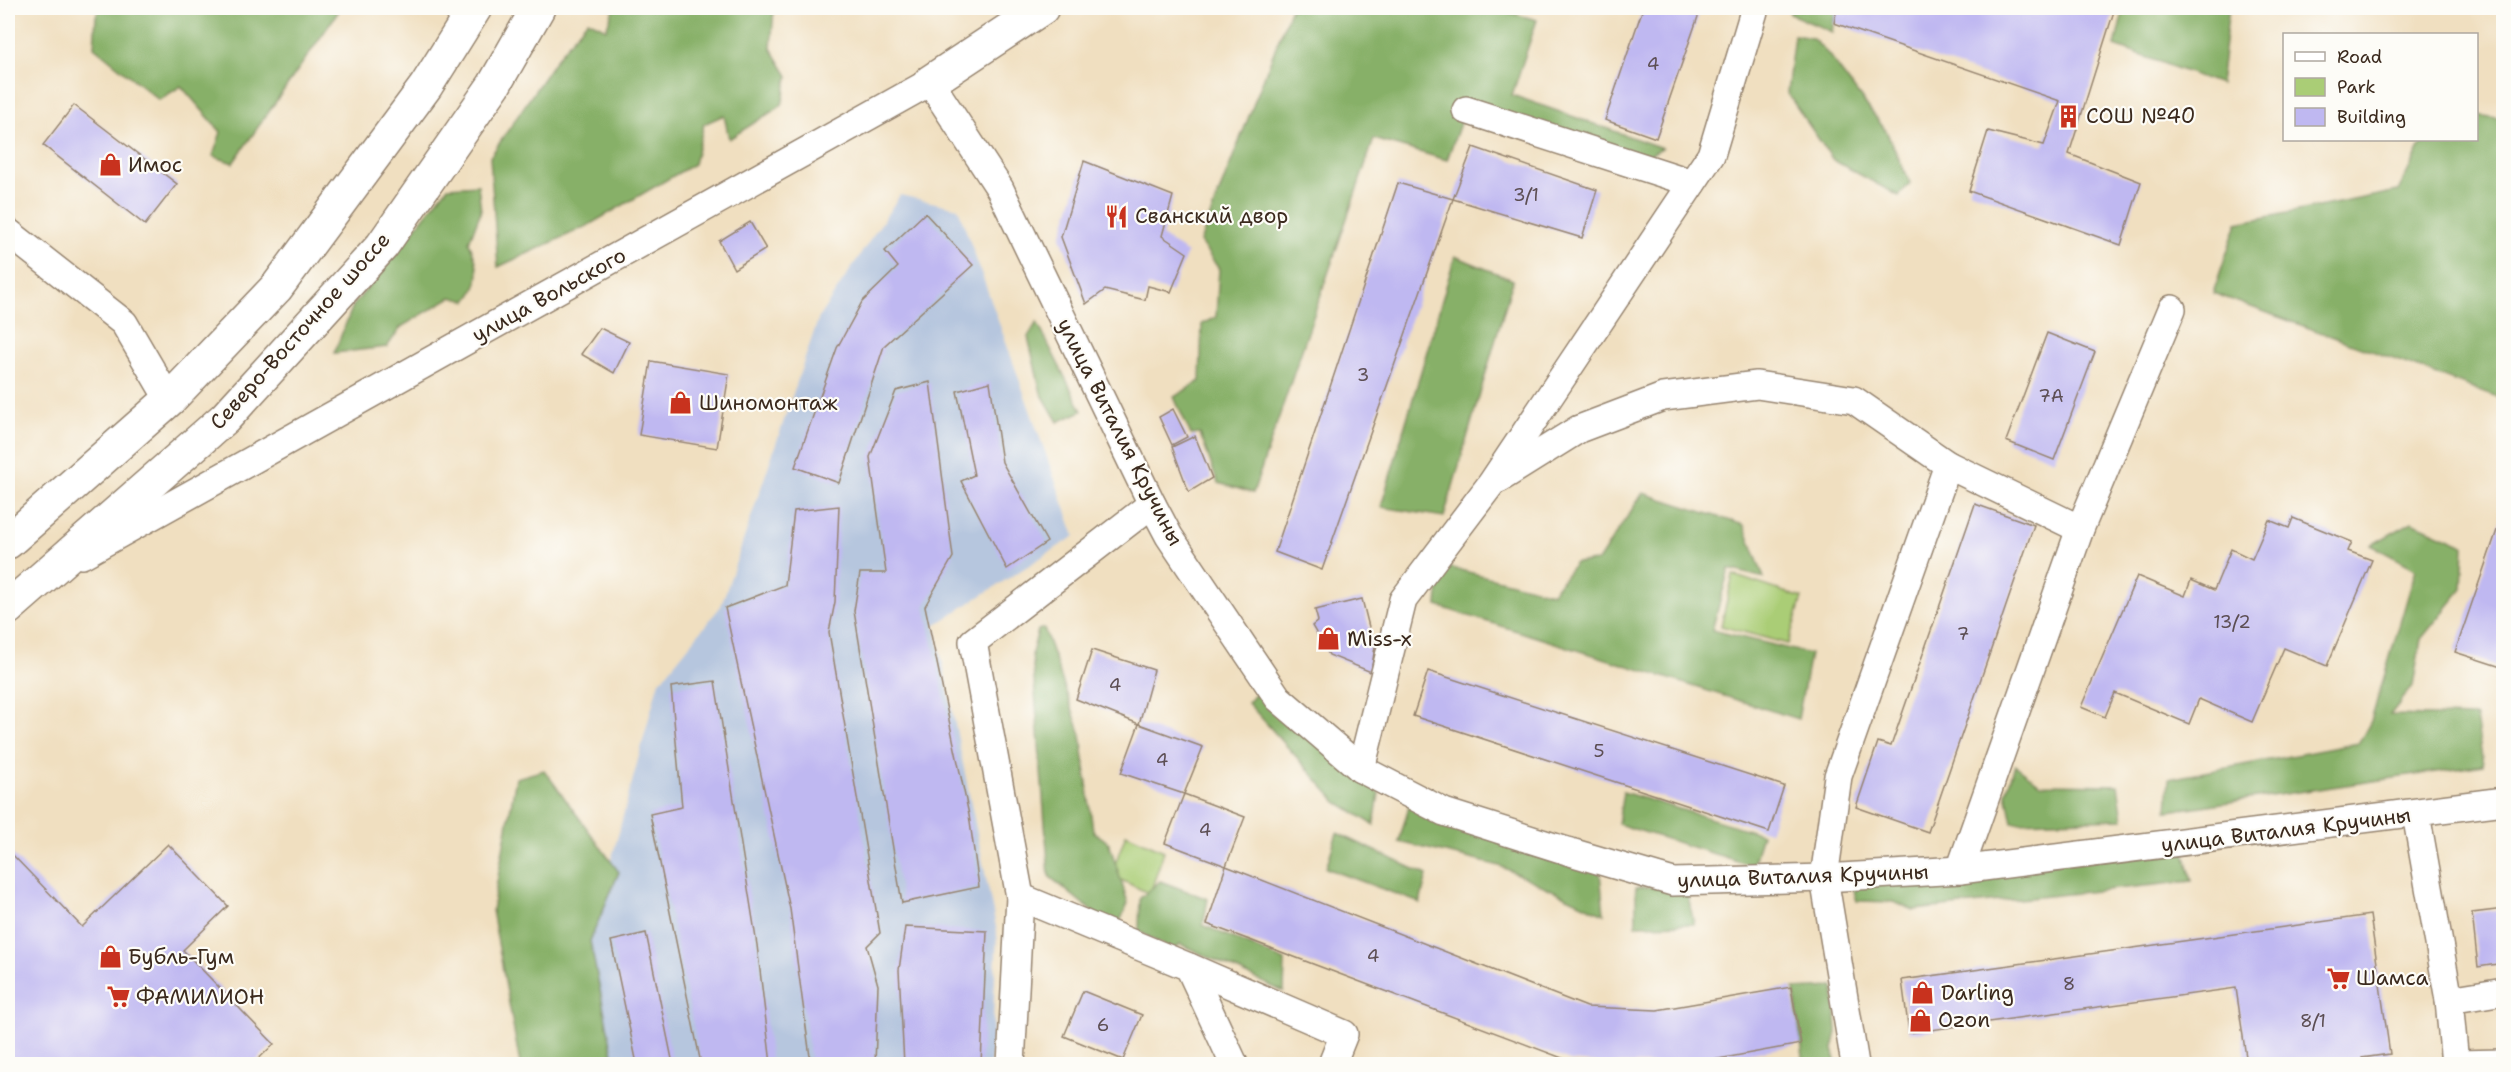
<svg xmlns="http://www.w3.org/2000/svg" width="2511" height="1072" font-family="'Shantell Sans',sans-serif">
<rect width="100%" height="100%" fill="#fdfcf7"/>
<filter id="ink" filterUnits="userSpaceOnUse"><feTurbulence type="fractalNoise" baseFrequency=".0167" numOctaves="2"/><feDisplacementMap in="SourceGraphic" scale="12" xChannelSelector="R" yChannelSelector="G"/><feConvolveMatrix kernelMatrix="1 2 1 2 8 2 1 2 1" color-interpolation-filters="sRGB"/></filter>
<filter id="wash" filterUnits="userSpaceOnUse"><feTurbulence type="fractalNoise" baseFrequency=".008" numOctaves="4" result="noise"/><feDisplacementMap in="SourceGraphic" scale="24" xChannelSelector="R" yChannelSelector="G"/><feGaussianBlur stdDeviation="1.35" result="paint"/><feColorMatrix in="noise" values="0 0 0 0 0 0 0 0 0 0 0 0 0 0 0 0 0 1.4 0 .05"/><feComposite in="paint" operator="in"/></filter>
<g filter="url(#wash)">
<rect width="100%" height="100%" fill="#f0dfc0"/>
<path fill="#b6c6de" d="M900 195 958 208 1075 536 935 625 997 932 991 1064H615L590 941 658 684 721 606 819 317Z"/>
<g fill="#aacd76" stroke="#727c4a" stroke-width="1.5">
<path d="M1733 575 1802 598 1788 644 1721 626Z"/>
<path d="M1126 834 1164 851 1150 894 1111 875Z"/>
</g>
<g fill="#87b067" stroke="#616d42" stroke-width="1.5">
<path d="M100 8H341L233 163 213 156 221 132 181 86 159 100 94 47 96 16Z"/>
<path d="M614 8H774L771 48 788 76 782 105 729 139 724 115 704 124 694 164 587 226 498 267 490 157 559 55 588 20 606 29Z"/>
<path d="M1291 8H1494L1537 20 1512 95 1662 148 1627 168 1463 115 1447 160 1374 139 1253 493 1218 483 1200 434 1191 435 1174 397 1200 381 1202 324 1216 317 1219 269 1200 242Z"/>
<path d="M1789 8H1836L1832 32 1790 14Z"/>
<path d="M2124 8H2229L2220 84 2115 46Z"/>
<path d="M1794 35 1812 38 1828 54 1886 131 1910 183 1899 196 1833 160 1787 93Z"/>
<path d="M2477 115 2503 119V399L2213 293 2237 223 2398 191 2424 140H2476Z"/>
<path d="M478 185 481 211 469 242C478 263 484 281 467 301L451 297 401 327 387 347 334 353 353 306 448 187Z"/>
<path d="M1455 256 1513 280 1444 517 1381 507Z"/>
<path d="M1037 322 1082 411 1058 422 1041 393 1028 337Z"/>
<path d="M1643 493 1744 525 1764 578 1729 569 1712 630 1810 654 1798 719 1437 606 1440 565 1552 593 1575 563 1598 561Z"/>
<path d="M2412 522 2464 545 2462 589 2421 639 2413 686 2390 715 2476 717 2483 765 2167 811 2169 779 2359 743 2371 721 2416 569 2371 545Z"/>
<path d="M1044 628 1081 735 1093 831 1109 843 1128 903 1116 931 1049 876 1032 653 1038 630Z"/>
<path d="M1261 688 1379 793 1374 825 1337 802 1248 703Z"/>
<path d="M2015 765 2040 784 2118 785 2123 819 2012 822 2006 793Z"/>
<path d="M544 770 619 872 590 941 615 1064H520L492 910 516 778Z"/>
<path d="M1623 792 1762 834 1753 866 1618 824Z"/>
<path d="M1409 806 1600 873 1604 914 1500 866 1399 842Z"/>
<path d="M1337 833 1427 875 1420 903 1326 868Z"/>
<path d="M2184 848 2192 881 1914 910 1893 902 1857 901 1852 884Z"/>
<path d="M1160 881 1208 899 1203 925 1285 961 1284 992 1180 944 1173 951 1139 931 1140 898Z"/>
<path d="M1636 887H1686L1694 924 1636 925Z"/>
<path d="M1834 987 1837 1032 1833 1049 1837 1064H1804L1794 989Z"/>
</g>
<g id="blocks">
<g fill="#bfb8f1">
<path d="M1643 8H1701L1656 138 1605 120Z"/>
<path d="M1837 8H2115L2069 154 2141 182 2121 245 1969 191 1988 131 2044 145 2060 101 1834 23Z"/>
<path d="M74 105 177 184 145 225 43 145Z"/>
<path d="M1473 147 1597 190 1582 238 1453 199Z"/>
<path d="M1084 161 1173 196 1162 236 1187 253 1171 292 1148 286 1145 300 1105 290 1086 304 1061 237Z"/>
<path d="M1398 183 1453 199 1322 570 1275 552Z"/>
<path d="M925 213 973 265 884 346 839 483 795 467 837 348 862 302 898 267 885 251Z"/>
<path d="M750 222 766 249 734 269 719 241Z"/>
<path d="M600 328 629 342 614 373 581 354Z"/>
<path d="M2047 333 2095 352 2054 460 2006 441Z"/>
<path d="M651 361 729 374 717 448 639 435Z"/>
<path d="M930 382 953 557 925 606 969 815 979 887 902 903 854 611 860 573H886L870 457 896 391Z"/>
<path d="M990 382 1002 462 1047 542 1007 569 961 481 974 475 957 391Z"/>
<path d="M1173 409 1187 437 1172 445 1159 417Z"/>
<path d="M1195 436 1212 478 1189 492 1172 447Z"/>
<path d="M1975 504 2034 525 1928 832 1856 807 1878 742 1891 746Z"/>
<path d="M839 506 835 602 829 632 880 933 867 946 878 985 875 1064H811L790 909 725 608 785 585 794 511Z"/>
<path d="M2503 513 2504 514V668L2455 652Z"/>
<path d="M2293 518 2352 542 2348 551 2372 560 2327 666 2284 648 2252 722 2199 699 2189 724 2115 693 2105 717 2081 707 2137 576 2185 596 2191 580 2214 590 2231 549 2252 559 2269 520 2289 528Z"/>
<path d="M1362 599 1370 631 1369 639 1376 640 1371 672 1329 655 1312 626 1318 621 1315 610Z"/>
<path d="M1092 650 1154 670 1139 724 1203 747 1184 794 1121 773 1139 724 1076 699Z"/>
<path d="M1428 671 1784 786 1769 832 1413 716Z"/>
<path d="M715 681 757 945 771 1064H701L650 814 682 807 671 687Z"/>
<path d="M1184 794 1245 817 1226 866 1587 1007 1657 1010 1791 987 1801 1044 1691 1064H1610L1570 1061 1207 924 1226 866 1165 843Z"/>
<path d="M168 844 228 906 183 950 274 1044 253 1064H8V850L82 927Z"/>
<path d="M2504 909V963L2478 967 2472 913Z"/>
<path d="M2370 915 2390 1054 2362 1058 2363 1064H2247L2236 988 1909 1033 1902 980Z"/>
<path d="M905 927 987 931 981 1064H904L899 970Z"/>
<path d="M646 933 673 1064H637L611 941Z"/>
<path d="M1083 991 1142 1015 1123 1060 1133 1064H1121L1123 1060 1064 1036Z"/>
</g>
</g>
</g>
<g filter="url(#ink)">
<use href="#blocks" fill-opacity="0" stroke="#96846f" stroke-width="1.5"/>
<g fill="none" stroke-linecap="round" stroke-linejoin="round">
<defs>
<g id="street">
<path d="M1466 110 1692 183"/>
<path d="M8 232 124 323 169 400"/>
<path d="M1499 479 1579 429 1663 397 1757 385 1854 400 1948 465 2080 529"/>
<path d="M82 555 930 82 1000 189 1152 504 1169 536 1278 698 1361 769 1444 812 1567 851 1673 882 1824 878 1960 870 2504 801"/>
<path d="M1361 769 1403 600 1491 484 1711 155 1755 8"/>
<path d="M2416 814 2449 1000 2455 1064"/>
<path d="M1960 870 2080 529 2172 309"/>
<path d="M1020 897 1189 967 1234 1064"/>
<path d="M1189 967 1344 1034 1332 1064"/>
<path d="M2449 1000 2504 991"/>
<path d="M1011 1064 1020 897 973 642 1152 504"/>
<path d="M1855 1064 1824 878 1838 776 1948 465"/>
<path d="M2455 1064 2504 1063"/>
</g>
<path id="secondary" d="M930 82 1042 8"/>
<g id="primary">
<path d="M8 542 169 400 277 287 426 86 475 8"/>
<path d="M8 608 225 418 382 246 494 85 538 8"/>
</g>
</defs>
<use href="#street" stroke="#96846f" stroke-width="30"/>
<use href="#secondary" stroke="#96846f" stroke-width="36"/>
<use href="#primary" stroke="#96846f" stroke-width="36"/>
<use href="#street" stroke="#fff" stroke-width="27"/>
<use href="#secondary" stroke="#fff" stroke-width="33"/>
<use href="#primary" stroke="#fff" stroke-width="33"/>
</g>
</g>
<defs>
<symbol id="building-bare" viewBox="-9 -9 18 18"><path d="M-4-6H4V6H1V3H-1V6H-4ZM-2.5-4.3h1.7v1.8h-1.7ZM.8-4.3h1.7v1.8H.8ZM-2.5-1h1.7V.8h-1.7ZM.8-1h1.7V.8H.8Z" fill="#c8321e" stroke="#fdfcf7" stroke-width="2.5" paint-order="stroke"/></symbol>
<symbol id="shop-bare" viewBox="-9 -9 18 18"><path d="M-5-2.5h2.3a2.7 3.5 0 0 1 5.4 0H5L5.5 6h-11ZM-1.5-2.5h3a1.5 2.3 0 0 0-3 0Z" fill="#c8321e" stroke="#fdfcf7" stroke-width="2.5" paint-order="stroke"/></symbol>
<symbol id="restaurant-bare" viewBox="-9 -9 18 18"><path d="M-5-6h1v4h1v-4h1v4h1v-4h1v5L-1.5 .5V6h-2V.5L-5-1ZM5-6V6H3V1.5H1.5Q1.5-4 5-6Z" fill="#c8321e" stroke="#fdfcf7" stroke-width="2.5" paint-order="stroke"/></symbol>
<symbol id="supermarket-bare" viewBox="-9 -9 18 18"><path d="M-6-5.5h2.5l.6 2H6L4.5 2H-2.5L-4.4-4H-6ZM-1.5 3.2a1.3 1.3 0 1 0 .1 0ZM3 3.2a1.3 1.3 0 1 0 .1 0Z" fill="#c8321e" stroke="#fdfcf7" stroke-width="2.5" paint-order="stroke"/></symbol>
</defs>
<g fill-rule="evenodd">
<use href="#building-bare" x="2052" y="100" width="33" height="33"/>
<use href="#shop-bare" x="94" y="148" width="33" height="33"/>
<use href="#restaurant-bare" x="1100" y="200" width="33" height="33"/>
<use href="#shop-bare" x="664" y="386" width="33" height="33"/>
<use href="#shop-bare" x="1312" y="622" width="33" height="33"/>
<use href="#shop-bare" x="94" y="940" width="33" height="33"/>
<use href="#supermarket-bare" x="2322" y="962" width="33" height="33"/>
<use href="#shop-bare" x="1906" y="976" width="33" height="33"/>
<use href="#supermarket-bare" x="102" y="980" width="33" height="33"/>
<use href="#shop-bare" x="1904" y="1004" width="33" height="33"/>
</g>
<g text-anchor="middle" stroke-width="4.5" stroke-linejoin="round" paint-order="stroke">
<g font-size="18" fill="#5c4e53">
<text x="1653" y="70">4</text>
<text x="1526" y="201">3/1</text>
<text x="1363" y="381">3</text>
<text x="2051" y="402">7А</text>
<text x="2232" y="628">13/2</text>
<text x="1963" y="640">7</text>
<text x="1115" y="691">4</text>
<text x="1599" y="757">5</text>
<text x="1162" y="766">4</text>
<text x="1205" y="836">4</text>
<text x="1373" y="962">4</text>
<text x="2069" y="990">8</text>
<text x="2313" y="1027">8/1</text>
<text x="1103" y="1031">6</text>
</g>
<g font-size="21" fill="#3b2a1e" stroke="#fdfcf7" text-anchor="start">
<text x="2086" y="123">СОШ №40</text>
<text x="128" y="172">Имос</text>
<text x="1135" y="223">Сванский двор</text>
<text x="699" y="410">Шиномонтаж</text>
<text x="1347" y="646">Miss-x</text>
<text x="128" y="964">Бубль-Гум</text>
<text x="2356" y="985">Шамса</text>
<text x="1941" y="1000">Darling</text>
<text x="136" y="1004">ФАМИЛИОН</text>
<text x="1938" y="1027">Ozon</text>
</g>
<g font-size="21" fill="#3b2a1e" stroke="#fdfcf7">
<text transform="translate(549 295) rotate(-29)" y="7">улица Вольского</text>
<text transform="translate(300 331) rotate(-48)" y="7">Северо-Восточное шоссе</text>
<text transform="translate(1120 432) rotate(63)" y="7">улица Виталия Кручины</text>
<text transform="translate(2286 830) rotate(-7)" y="7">улица Виталия Кручины</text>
<text transform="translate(1803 876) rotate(-2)" y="7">улица Виталия Кручины</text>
</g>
</g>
<rect width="2511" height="1072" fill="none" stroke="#fdfcf7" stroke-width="30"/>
<rect x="2283" y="33" width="195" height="108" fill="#fdfcf7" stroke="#afa8a0" stroke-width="1.5"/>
<rect x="2295" y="52" width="30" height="9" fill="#ffffff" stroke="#afa8a0" stroke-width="1.5"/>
<text x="2337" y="63" font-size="18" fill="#3b2a1e">Road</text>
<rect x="2295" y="78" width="30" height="18" fill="#aacd76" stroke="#afa8a0" stroke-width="1.5"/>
<text x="2337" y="93" font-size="18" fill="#3b2a1e">Park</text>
<rect x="2295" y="108" width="30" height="18" fill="#bfb8f1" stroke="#afa8a0" stroke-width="1.5"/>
<text x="2337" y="123" font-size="18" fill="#3b2a1e">Building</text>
</svg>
